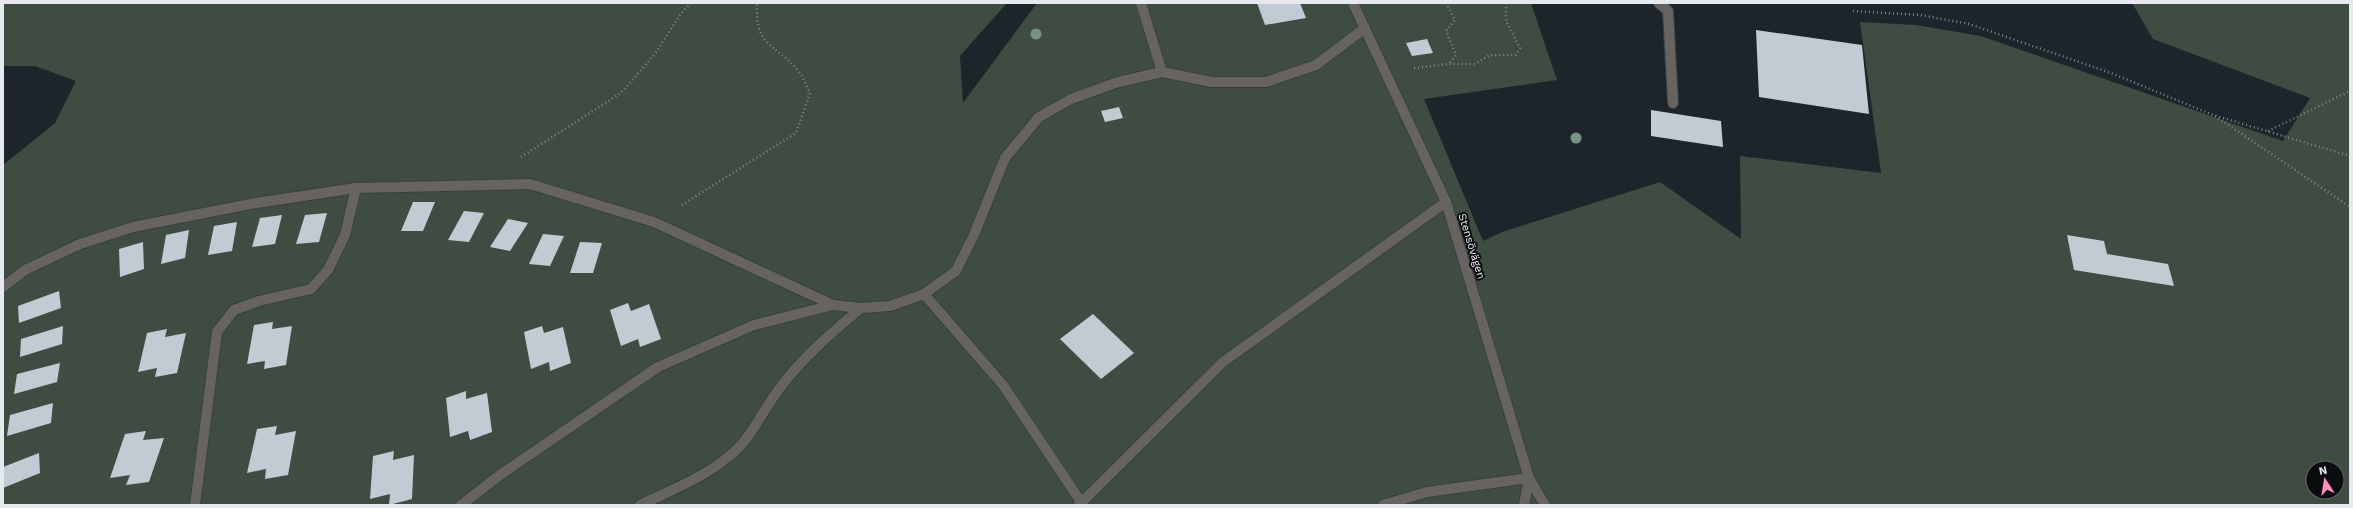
<svg xmlns="http://www.w3.org/2000/svg" width="2353" height="508" font-family="'Work Sans',sans-serif">
<rect width="100%" height="100%" fill="#1d242a"/>
<path fill="#3e4c41" fill-rule="evenodd" d="M3 3H1007L960 56 963 103 1037 3H1531L1557 80 1424 99 1483 241 1502 232 1660 182 1741 239 1740 156 1881 173 1860 22 1916 25 1981 36 2283 141 2310 98 2153 39 2132 3H2350V505H3V165L55 123 76 81 35 66H3ZM2313 468H2337V492H2313Z"/>
<g fill="#c2cad3">
<path d="M1257 3H1300L1306 18 1265 25Z"/>
<path d="M1756 30 1862 45 1869 114 1759 97Z"/>
<path d="M1427 39 1433 53 1412 56 1406 43Z"/>
<path d="M1119 107 1123 118 1105 122 1101 111Z"/>
<path d="M1651 110 1721 121 1723 147 1651 136Z"/>
<path d="M413 202H435L423 231H401Z"/>
<path d="M464 211 484 213 469 242 448 240Z"/>
<path d="M327 213 319 242 296 244 305 215Z"/>
<path d="M282 215 275 244 252 247 260 218Z"/>
<path d="M508 219 528 223 510 251 490 247Z"/>
<path d="M237 222 232 251 208 255 214 226Z"/>
<path d="M189 230 185 258 161 264 166 235Z"/>
<path d="M543 234 564 236 550 266 529 264Z"/>
<path d="M2067 235 2104 241 2107 254 2168 264 2174 286 2074 270Z"/>
<path d="M143 242 144 269 120 277 119 249Z"/>
<path d="M580 242 602 243 593 273H570Z"/>
<path d="M59 291 61 308 19 323 18 306Z"/>
<path d="M628 303 631 311 649 304 661 339 640 347 638 339 621 346 610 310Z"/>
<path d="M1093 314 1134 353 1101 379 1060 339Z"/>
<path d="M273 322 272 329 292 326 286 365 264 369 265 361 247 364 254 325Z"/>
<path d="M63 326 62 344 20 357 21 339Z"/>
<path d="M542 326 544 333 563 327 571 363 550 371 549 362 531 369 524 332Z"/>
<path d="M167 329 165 337 186 333 177 373 155 377 157 368 138 372 147 333Z"/>
<path d="M60 363 57 382 14 394 17 374Z"/>
<path d="M466 391V399L487 393 492 432 470 440 468 431 450 437 446 398Z"/>
<path d="M53 403 51 423 7 436 10 415Z"/>
<path d="M277 426 275 435 296 431 288 475 265 479 266 469 247 473 257 429Z"/>
<path d="M146 431 143 440 164 438 149 482 126 485 130 475 110 478 125 434Z"/>
<path d="M394 451 393 460 414 455 412 499 389 505 390 494 370 499 373 456Z"/>
<path d="M39 453 40 473 3 488V467Z"/>
</g>
<g fill="none" stroke-linecap="round" stroke-linejoin="round">
<defs>
<g id="service">
<path d="M1141 3 1162 72"/>
<path d="M1659 3 1668 11 1673 103"/>
<path d="M3 287 25 270 80 244 133 227 256 203 356 188 530 184 654 222 833 305 861 308 890 306 924 294 956 271 973 237 1005 158 1039 117 1071 99 1118 82 1162 72 1212 82H1266L1316 65 1365 28"/>
<path d="M924 294 1003 385 1081 502"/>
<path d="M195 505 217 332 234 310 259 301 311 289 328 270 345 235 356 188"/>
<path d="M461 505 500 475 658 367 754 325 833 305"/>
<path d="M640 505C669 491 703 478 728 457 750 441 763 410 779 389 804 356 830 334 861 308"/>
<path d="M1079 505 1223 362 1446 202"/>
<path d="M1383 505 1427 492 1529 478 1524 505"/>
</g>
<path id="tertiary" d="M1353 3 1446 202 1529 478 1545 505"/>
</defs>
<use href="#service" stroke="#394045" stroke-width="12"/>
<use href="#tertiary" stroke="#394045" stroke-width="12"/>
<g stroke="#82878c" stroke-width="2.5" stroke-dasharray="1 3" stroke-linecap="butt">
<path d="M1446 3 1455 20 1446 31 1456 55 1449 64"/>
<path d="M1853 11 1920 15 1969 24 2111 73 2213 115 2350 156"/>
<path d="M1414 68 1449 64H1475L1490 55H1516L1520 48 1506 21V3"/>
<path d="M2215 116 2350 207"/>
<path d="M2268 131 2350 91"/>
<path d="M521 157 621 93 655 54 680 15 691 3"/>
<path d="M682 205 796 133 810 93C806 86 804 77 798 71 775 42 755 49 757 3"/>
</g>
<use href="#service" stroke="#666360" stroke-width="10"/>
<use href="#tertiary" stroke="#666360" stroke-width="10"/>
</g>
<g fill="#769481">
<circle cx="1036" cy="34" r="5.5"/>
<circle cx="1576" cy="138" r="5.5"/>
</g>
<g text-anchor="middle" stroke-width="4" stroke-linejoin="round" paint-order="stroke">
<g font-size="11" fill="#e6eaee" stroke="#0a0d0f">
<text transform="translate(1472 246) rotate(73)" y="4">Stensövägen</text>
</g>
</g>
<rect width="2353" height="508" fill="none" stroke="#e6eaee" stroke-width="8"/>
<g transform="translate(2325 480) rotate(348)"><circle r="19" fill="#0a0d0f" stroke="#626568"/>
<path d="M0-3L7 15L0 10L-7 15Z" fill="#fe8ebd"/>
<text y="-6" font-size="11" font-weight="bold" text-anchor="middle" fill="#e6eaee">N</text>
</g>
</svg>
